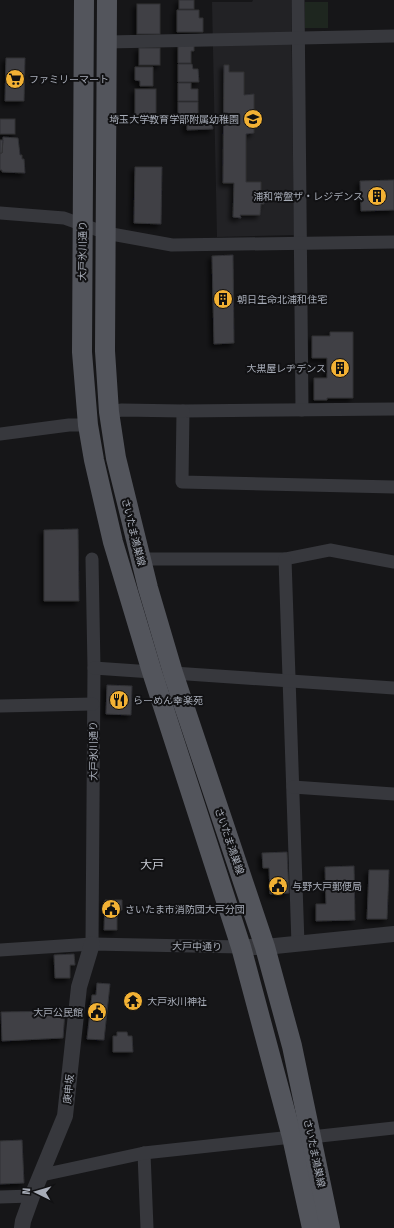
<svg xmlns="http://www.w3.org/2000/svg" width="394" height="1228" font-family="'Fira Sans Condensed','Noto Sans JP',sans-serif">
<defs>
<filter id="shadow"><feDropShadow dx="-3.5" dy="3.5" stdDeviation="2" flood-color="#0009"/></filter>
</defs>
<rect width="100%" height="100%" fill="#161618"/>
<path fill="#222225" d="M253 0H291L294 235 217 237 212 2H252Z"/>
<rect fill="#1e261f" x="305" y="2" width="23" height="26"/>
<g fill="#404145" stroke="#303034" filter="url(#shadow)">
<rect x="179" y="0" width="15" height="9"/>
<rect x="137" y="4" width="23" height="30"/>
<path d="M177 10H199V18H203V32H177Z"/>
<path d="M178 45H194V51H191V63H178Z"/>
<rect x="139" y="48" width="21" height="17"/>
<path d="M6 58H25L24 101H5Z"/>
<path d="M178 64H192L193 69H198L199 82H178Z"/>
<path d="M224 65H229V72H244V95L254 94V133L246 134V182H261V194H265L264 204H261L260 215H240L241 218 233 217 234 183H223Z"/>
<path d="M135 67H153V86H140V81L135 80Z"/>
<path d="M178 83H191V89H198V101H178Z"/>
<rect x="135" y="89" width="21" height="28"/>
<rect x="178" y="102" width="20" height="16"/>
<rect x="0" y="119" width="15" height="15"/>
<path d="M212 119 213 129 187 130V120Z"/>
<path d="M3 137 18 138 20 155H22V159H24L25 173 2 172V170H0V153H2Z"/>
<path d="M0 140H3L2 153H0Z"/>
<path d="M135 167H162L161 224 134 223Z"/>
<path d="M394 180V210L361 211 360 181Z"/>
<path d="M233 255 234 343 214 344 212 256Z"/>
<path d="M330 332H353V398H327V400H314V378H327V358H312V336H330Z"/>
<path d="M78 529 79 601H44V530Z"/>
<path d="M107 685 132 686 131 715 106 714Z"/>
<path d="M287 852 289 893 270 894 269 868H263L262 853Z"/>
<path d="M354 866 355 920 316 921V904H326L325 867Z"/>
<path d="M369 870H389L387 919H367Z"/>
<path d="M105 900H122V910H117V930H104Z"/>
<path d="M74 954 75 965H70V978H55L54 955Z"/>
<path d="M97 983 110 984 104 1040 87 1039 92 995H96Z"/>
<path d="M65 1011 63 1038 2 1041 1 1012Z"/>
<path d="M117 1032H127L128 1036H132L133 1052H113V1036H117Z"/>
<path d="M22 1140 24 1183 0 1184V1141Z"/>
</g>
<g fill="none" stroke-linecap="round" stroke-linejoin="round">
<g stroke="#37383d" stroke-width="13">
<path d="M298 0 302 410"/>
<path d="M107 42 394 36"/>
<path d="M0 213 64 218 106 233 172 245 394 242"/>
<path d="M394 409 183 411 182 482 394 487"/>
<path d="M109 412 122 410 183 411"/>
<path d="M0 434 69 425H88"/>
<path d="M92 559 94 668 92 944"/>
<path d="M141 559H285L330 550 394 562"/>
<path d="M285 559 298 944"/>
<path d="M94 668 152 672"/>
<path d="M173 673 394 688"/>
<path d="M0 706 93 704"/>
<path d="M293 787 394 794"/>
<path d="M0 950 92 944 241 947"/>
<path d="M311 1137 394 1128"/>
<path d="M144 1153 147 1228"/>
<path d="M42 1175 144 1153 292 1137"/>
<path d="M0 1197 32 1196"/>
</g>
<g stroke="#37383d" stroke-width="16">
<path d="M241 947H265L394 934"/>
<path d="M22 1228 23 1221 32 1196 65 1116 79 987 92 944"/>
</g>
<g stroke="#53555c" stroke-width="20">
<path d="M84 0 82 352 88 425 94 460 113 542 152 672 241 947 292 1137 312 1228"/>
<path d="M107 0 105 351 109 412 116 458 148 588 173 673 265 947 292 1046 330 1228"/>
</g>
</g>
<defs>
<symbol id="supermarket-disc" viewBox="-11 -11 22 22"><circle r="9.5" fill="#f2b134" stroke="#111113"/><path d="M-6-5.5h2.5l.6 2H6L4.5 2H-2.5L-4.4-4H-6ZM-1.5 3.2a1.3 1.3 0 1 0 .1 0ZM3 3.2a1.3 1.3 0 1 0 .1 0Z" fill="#111"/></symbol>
<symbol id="school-disc" viewBox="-11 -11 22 22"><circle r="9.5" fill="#f2b134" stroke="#111113"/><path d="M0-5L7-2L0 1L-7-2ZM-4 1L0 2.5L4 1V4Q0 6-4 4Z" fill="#111"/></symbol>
<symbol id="building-disc" viewBox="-11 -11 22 22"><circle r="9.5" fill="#f2b134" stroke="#111113"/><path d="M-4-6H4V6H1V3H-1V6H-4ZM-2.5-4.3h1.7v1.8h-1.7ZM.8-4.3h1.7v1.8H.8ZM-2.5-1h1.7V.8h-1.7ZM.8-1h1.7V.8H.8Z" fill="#111"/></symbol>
<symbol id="restaurant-disc" viewBox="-11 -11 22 22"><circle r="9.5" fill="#f2b134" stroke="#111113"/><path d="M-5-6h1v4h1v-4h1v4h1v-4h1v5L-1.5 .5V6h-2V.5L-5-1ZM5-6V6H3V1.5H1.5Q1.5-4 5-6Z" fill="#111"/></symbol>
<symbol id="civic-disc" viewBox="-11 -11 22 22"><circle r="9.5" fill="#f2b134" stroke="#111113"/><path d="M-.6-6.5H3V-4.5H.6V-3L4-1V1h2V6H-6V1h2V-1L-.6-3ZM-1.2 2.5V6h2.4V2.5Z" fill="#111"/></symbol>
<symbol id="temple-disc" viewBox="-11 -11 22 22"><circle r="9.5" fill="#f2b134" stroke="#111113"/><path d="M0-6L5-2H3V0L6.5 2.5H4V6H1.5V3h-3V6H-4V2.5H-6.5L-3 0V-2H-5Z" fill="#111"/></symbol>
</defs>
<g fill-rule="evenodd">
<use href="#supermarket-disc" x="4" y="68" width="22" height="22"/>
<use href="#school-disc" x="242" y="108" width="22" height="22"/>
<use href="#building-disc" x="366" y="185" width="22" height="22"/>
<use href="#building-disc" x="212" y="288" width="22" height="22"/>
<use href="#building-disc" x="329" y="357" width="22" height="22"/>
<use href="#restaurant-disc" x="108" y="689" width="22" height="22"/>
<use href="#civic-disc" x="267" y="875" width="22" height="22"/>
<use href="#civic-disc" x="100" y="898" width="22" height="22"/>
<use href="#temple-disc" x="122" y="990" width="22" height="22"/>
<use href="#civic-disc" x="86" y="1001" width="22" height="22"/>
</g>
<g text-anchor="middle" stroke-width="4" stroke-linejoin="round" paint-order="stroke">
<g font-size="10" fill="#a8adb8" stroke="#111113" text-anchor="start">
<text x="29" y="83">ファミリーマート</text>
<text x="239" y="123" text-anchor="end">埼玉大学教育学部附属幼稚園</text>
<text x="363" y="200" text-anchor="end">浦和常盤ザ・レジデンス</text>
<text x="237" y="303">朝日生命北浦和住宅</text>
<text x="326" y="372" text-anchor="end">大黒屋レヂデンス</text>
<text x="133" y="704">らーめん幸楽苑</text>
<text x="292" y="890">与野大戸郵便局</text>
<text x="125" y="913">さいたま市消防団大戸分団</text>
<text x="147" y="1005">大戸氷川神社</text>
<text x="83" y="1016" text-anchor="end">大戸公民館</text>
</g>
<g font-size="10" fill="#a8adb8" stroke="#111113">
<text transform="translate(82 251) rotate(-89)" y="4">大戸氷川通り</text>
<text transform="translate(134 532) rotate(76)" y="4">さいたま鴻巣線</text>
<text transform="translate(93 751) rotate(-90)" y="4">大戸氷川通り</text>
<text transform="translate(230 841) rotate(71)" y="4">さいたま鴻巣線</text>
<text transform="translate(197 946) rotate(1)" y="4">大戸中通り</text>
<text transform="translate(68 1089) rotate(-84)" y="4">庚申坂</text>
<text transform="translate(315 1153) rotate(78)" y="4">さいたま鴻巣線</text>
</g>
<g font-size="12" fill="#c9ccd4" stroke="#111113">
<text x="152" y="869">大戸</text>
</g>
</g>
<g transform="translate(36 1192) rotate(275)" stroke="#111113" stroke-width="3" paint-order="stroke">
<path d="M0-3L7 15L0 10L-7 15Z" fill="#a8adb8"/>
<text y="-6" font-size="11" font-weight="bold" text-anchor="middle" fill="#a8adb8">N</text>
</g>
</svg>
